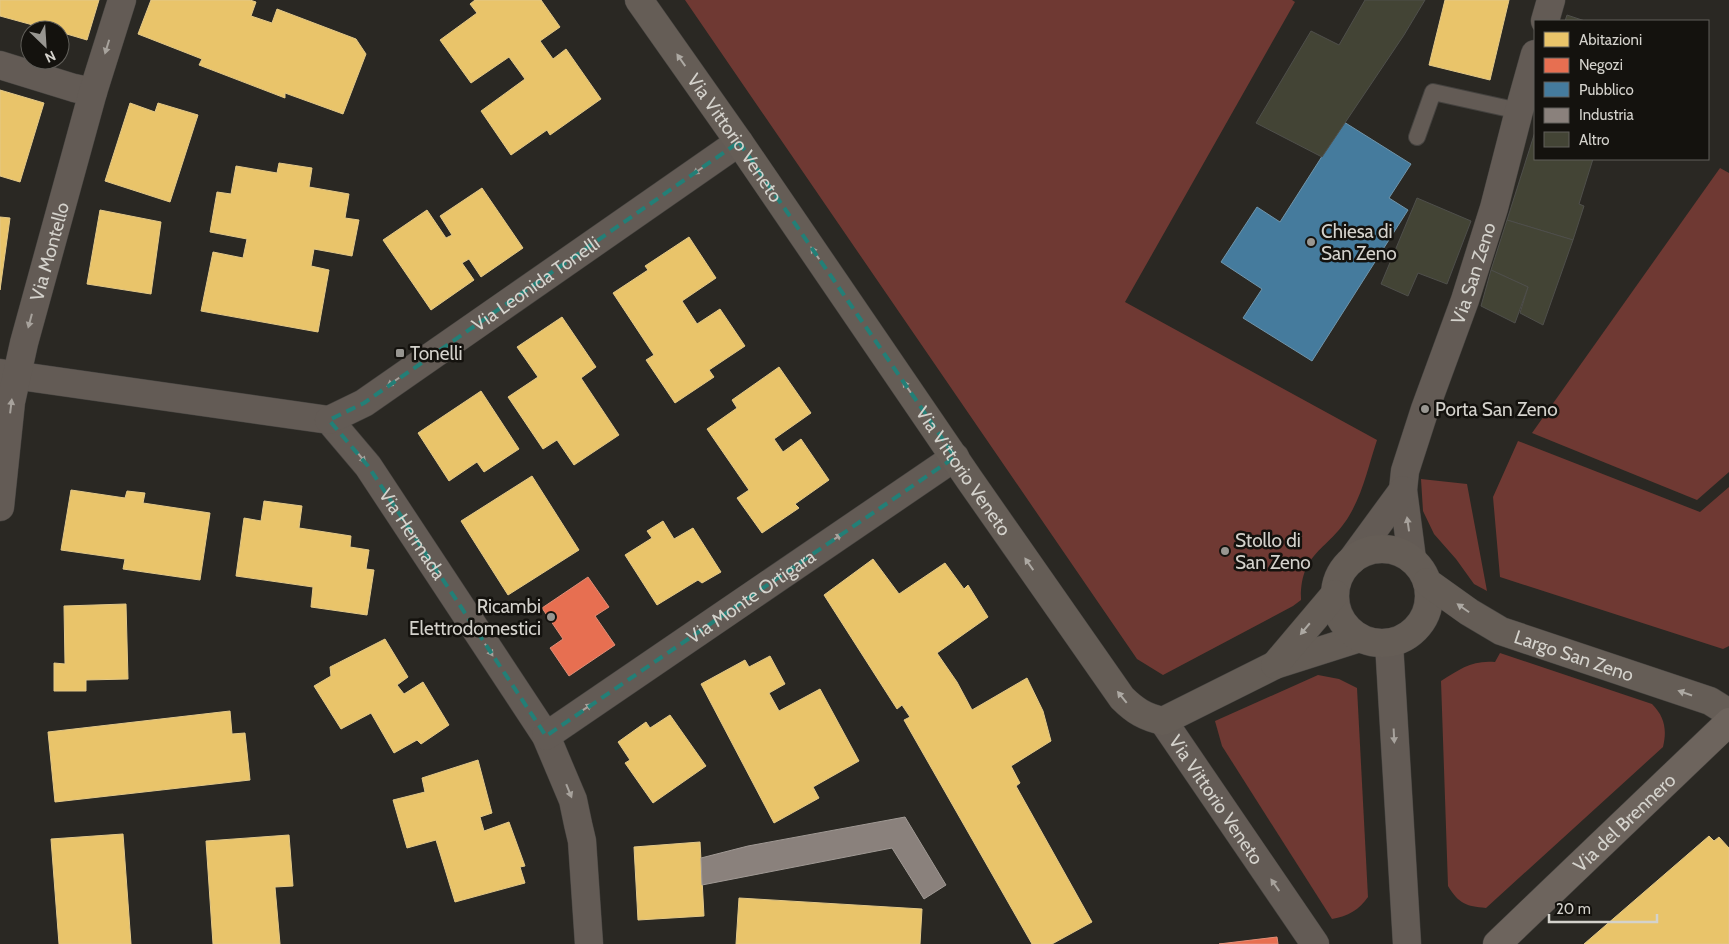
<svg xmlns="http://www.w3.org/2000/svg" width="1729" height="944" font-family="Cabin,sans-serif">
<rect width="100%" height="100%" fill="#2a2823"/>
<g fill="#6f3933">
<path d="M685 0H1292L1295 2 1125 302 1377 440C1369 464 1363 493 1349 516 1328 551 1300 551 1301 600L1293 606 1163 675 1137 659Z"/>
<path d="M1720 168 1729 173V472L1697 500 1532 433Z"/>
<path d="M1518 441 1700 512 1729 487V646L1723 649 1500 577 1493 497Z"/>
<path d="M1421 479 1467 484 1487 591 1474 584 1456 559 1434 534 1423 511Z"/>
<path d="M1500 653 1652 704C1665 717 1667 730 1663 747L1486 908C1466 906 1459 904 1448 886L1441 681C1460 669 1472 660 1495 662Z"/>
<path d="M1318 675 1339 679 1357 688 1368 897C1359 910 1348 916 1332 919L1222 746 1215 721Z"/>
</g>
<g fill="#e9c46a" stroke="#e3c887">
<path d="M0 0H99L87 40 60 32V30H51L0 16Z"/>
<path d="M151 0H250L256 2 251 16 272 23 277 9 356 39 366 54 343 114 285 93V98L199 65 202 59 138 34Z"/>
<path d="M475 0H541L560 27 540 41 553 59 566 49 601 99 550 135 547 130 511 155 481 111 525 79 509 57 471 83 440 40 477 13 470 4Z"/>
<path d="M1445 0H1509L1490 80 1429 65Z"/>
<path d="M0 90 44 103 20 182 0 176Z"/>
<path d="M130 103 155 112 158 103 198 115 170 202 105 181Z"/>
<path d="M279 163 312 168 309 187 349 194 345 218 359 220 352 256 314 249 311 266 329 270 318 332 201 311 213 252 243 258 247 239 210 232 217 192 231 194 236 166 277 173Z"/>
<path d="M482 188 523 248 481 277 469 259 462 263 474 280 431 310 383 240 427 210 446 238 452 235 440 216Z"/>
<path d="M100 210 161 222 151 294 87 284Z"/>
<path d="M0 217 10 218 0 290Z"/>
<path d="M689 237 716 278 682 301 697 324 720 309 745 346 709 370 714 377 675 403 646 360 654 355 613 293 648 270 645 266Z"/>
<path d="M562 317 596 367 581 378 619 435 574 465 557 440 543 449 508 397 538 377 517 347Z"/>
<path d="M779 367 811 413 774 439 783 452 801 439 829 480 795 504 799 508 762 533 737 498 749 490 707 429 737 408 732 400Z"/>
<path d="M481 391 519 449 484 472 477 462 449 481 418 433Z"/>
<path d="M532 476 579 550 508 595 461 521Z"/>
<path d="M71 490 125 498 127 491 145 493 143 503 210 513 200 580 123 569 125 559 61 550Z"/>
<path d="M264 501 302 506 299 528 351 536 350 547 369 550 366 569 374 570 367 615 311 607 313 587 236 576 244 518 261 521Z"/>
<path d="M663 521 674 539 693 528 721 572 702 583 698 580 657 605 625 555 652 538 647 531Z"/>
<path d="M873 559 899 594 945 563 964 589 968 585 988 617 937 653 957 682 972 710 1027 678 1043 711 1051 741 1011 766 1020 783 1016 786 1092 922 1052 944H1032L904 720 910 717 902 705 897 709 824 595Z"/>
<path d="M126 604 128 679 86 680V691H54V663L65 664 64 606Z"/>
<path d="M385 639 408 677 397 685 404 694 423 682 449 725 421 744 417 740 394 753 371 713 341 729 314 686 331 676 330 667Z"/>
<path d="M770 656 785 684 769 693 779 711 820 689 859 761 813 787 819 798 774 823 701 684 745 660 749 667Z"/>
<path d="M230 711 232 734 245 733 250 780 55 802 48 732Z"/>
<path d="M670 715 706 766 653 803 625 763 630 760 618 742 646 722 650 728Z"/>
<path d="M478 760 492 813 480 817 484 831 509 822 525 866 520 867 525 883 455 902 436 840 407 848 393 800 425 792 422 778Z"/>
<path d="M123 834 131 944H59L51 839Z"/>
<path d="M289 835 293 886 275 887 280 944H213L206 841Z"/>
<path d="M1709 836 1714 841 1719 837 1729 848V944H1584Z"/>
<path d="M700 842 704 916 638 920 634 847Z"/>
<path d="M739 898 922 909 920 944H736Z"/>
</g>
<g fill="#e76f51" stroke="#e18d76">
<path d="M588 577 609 607 595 616 615 645 569 676 550 648 563 639 542 608Z"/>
<path d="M1277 937 1278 944H1219Z"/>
</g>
<path fill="#457b9d" stroke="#7095ab" d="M1344 122 1411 164 1389 198 1408 210 1312 361 1243 318 1262 289 1221 262 1257 207 1280 222Z"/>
<path fill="#8a817c" stroke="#a09994" d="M905 817 946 885 924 899 892 848 702 885 701 858 748 846Z"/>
<g fill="#434435" stroke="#4f4f4b">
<path d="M1365 0H1425L1404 35 1322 157 1256 123 1311 31 1339 45Z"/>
<path d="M1567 15 1585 21H1565Z"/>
<path d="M1535 132V159H1593L1579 204 1584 206 1573 240 1507 220Z"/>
<path d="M1417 198 1471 221 1447 284 1418 273 1408 296 1381 284Z"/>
<path d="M1507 220 1573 240 1543 325 1520 313 1528 287 1491 270Z"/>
<path d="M1491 270 1528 287 1515 323 1481 306Z"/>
</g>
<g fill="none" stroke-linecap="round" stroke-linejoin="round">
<defs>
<path id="service" d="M1417 137 1433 92 1519 111"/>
<g id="minor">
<path d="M0 65 74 88 93 92"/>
<path id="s1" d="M0 373 329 420 368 466 546 736 573 800 578 824 582 841 589 944"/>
<path id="s2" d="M329 420 364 403 739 142"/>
<path id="s3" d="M0 507 11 402 24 343 93 92 122 0"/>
<path id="s4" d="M1163 721 1315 944"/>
<path id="s5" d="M546 736 955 457"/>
</g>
<g id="tertiary">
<path d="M1545 21 1551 0"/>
<path id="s6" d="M1412 559 1403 490 1405 471 1425 409 1465 300 1494 208 1519 111 1535 54"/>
<path d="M1351 561 1403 490"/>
<path d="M1389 643 1407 944"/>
</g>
<g id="secondary">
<path id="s7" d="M639 0 739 142 969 479 1122 698C1135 711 1145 717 1163 721L1275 665 1360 638"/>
<circle cx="1382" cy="596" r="47"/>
<path id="s8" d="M1427 582 1469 612 1501 631 1710 701 1729 713"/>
<path d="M1275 665 1335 594"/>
</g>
<g id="primary">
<path id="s9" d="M1497 944 1729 722"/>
</g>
</defs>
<use href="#service" stroke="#44423f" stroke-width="18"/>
<use href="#minor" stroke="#44423f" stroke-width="29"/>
<use href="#tertiary" stroke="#44423f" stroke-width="29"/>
<use href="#secondary" stroke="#44423f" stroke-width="29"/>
<use href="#primary" stroke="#44423f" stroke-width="29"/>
<use href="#service" stroke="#635b55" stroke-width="16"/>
<use href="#minor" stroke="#635b55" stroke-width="28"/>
<use href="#tertiary" stroke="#635b55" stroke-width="28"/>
<use href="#secondary" stroke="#655d56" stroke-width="28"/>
<use href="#primary" stroke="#6d645d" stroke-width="28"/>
</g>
<defs><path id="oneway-solid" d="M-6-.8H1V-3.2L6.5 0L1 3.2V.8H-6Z" transform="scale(1.25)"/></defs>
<g fill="#a7a29c">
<use href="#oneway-solid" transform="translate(107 47) rotate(107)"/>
<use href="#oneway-solid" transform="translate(699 170) rotate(145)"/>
<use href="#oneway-solid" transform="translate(30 321) rotate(105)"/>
<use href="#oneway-solid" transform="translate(393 382) rotate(145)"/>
<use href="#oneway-solid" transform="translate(11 406) rotate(-83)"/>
<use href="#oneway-solid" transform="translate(361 457) rotate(51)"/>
<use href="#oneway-solid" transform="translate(1408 524) rotate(-98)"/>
<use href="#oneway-solid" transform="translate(836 538) rotate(-34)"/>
<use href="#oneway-solid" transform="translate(489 650) rotate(57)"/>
<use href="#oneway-solid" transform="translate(586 708) rotate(-34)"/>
<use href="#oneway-solid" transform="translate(1394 736) rotate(87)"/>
<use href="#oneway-solid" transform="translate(569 791) rotate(68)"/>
<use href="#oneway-solid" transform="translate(1275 885) rotate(-125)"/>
</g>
<g fill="#ada9a3">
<use href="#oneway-solid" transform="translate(681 60) rotate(-125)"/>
<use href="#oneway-solid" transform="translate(815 253) rotate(-124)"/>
<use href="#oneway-solid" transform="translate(907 387) rotate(-124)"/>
<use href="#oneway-solid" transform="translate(1029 564) rotate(-125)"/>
<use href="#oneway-solid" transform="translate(1463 608) rotate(-145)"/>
<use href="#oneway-solid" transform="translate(1305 629) rotate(130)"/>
<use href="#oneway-solid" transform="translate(1685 693) rotate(-161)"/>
<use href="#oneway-solid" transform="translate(1122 697) rotate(-129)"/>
</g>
<path fill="none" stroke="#237f77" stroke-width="4" stroke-dasharray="10 6" stroke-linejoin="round" d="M739 142 955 457 546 736 368 466 329 420 364 403Z"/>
<g fill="#989691" stroke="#14120e" stroke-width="2">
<circle cx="1311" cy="242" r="5"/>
<rect x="395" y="348" width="10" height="10" rx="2.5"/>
<circle cx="1425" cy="409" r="5"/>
<circle cx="1225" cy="551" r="5"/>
<circle cx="551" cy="617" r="5"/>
</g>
<g text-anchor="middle" stroke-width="5" stroke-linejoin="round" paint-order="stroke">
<g font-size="19" fill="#d4d2cc" stroke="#14120e">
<text dy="7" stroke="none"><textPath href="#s7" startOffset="168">Via Vittorio Veneto</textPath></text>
<text dy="7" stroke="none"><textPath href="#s3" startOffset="261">Via Montello</textPath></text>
<text dy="7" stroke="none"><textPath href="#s6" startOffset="298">Via San Zeno</textPath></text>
<text dy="7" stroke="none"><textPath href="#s2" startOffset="248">Via Leonida Tonelli</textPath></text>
<text dy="7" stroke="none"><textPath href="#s7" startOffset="572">Via Vittorio Veneto</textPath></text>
<text dy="7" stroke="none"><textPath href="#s1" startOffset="474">Via Hermada</textPath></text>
<text dy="7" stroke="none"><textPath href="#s5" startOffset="248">Via Monte Ortigara</textPath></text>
<text dy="7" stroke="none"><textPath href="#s8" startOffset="166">Largo San Zeno</textPath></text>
<text dy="7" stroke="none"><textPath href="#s4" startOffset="95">Via Vittorio Veneto</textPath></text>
<text dy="7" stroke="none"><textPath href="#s9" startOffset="176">Via del Brennero</textPath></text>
</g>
<g font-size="19" fill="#d4d2cc" stroke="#14120e" text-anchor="start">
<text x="1321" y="238">Chiesa di<tspan x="1321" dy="22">San Zeno</tspan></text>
<text x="410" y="360">Tonelli</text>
<text x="1435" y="416">Porta San Zeno</text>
<text x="1235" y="547">Stollo di<tspan x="1235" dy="22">San Zeno</tspan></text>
<text x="541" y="613" text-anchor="end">Ricambi<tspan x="541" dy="22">Elettrodomestici</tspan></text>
</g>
</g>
<rect x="1534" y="20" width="175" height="140" fill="#14120e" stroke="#615f5a"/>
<rect x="1544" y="32" width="25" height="15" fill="#e9c46a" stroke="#615f5a"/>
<text x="1579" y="45" font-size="15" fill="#d4d2cc">Abitazioni</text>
<rect x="1544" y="58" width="25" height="15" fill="#e76f51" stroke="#615f5a"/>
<text x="1579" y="70" font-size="15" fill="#d4d2cc">Negozi</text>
<rect x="1544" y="82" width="25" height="15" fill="#457b9d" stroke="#615f5a"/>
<text x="1579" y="95" font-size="15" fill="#d4d2cc">Pubblico</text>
<rect x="1544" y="108" width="25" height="15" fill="#8a817c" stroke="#615f5a"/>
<text x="1579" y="120" font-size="15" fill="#d4d2cc">Industria</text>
<rect x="1544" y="132" width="25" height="15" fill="#434435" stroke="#615f5a"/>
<text x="1579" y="145" font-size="15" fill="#d4d2cc">Altro</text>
<g transform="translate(45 45) rotate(155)"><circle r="24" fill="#14120e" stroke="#615f5a"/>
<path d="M0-4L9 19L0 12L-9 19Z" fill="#989691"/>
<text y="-8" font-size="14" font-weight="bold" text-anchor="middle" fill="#d4d2cc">N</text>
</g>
<path d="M1549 914v8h108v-8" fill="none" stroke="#d4d2cc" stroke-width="2.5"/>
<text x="1556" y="914" font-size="15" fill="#d4d2cc" stroke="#14120e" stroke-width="4" paint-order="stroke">20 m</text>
</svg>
